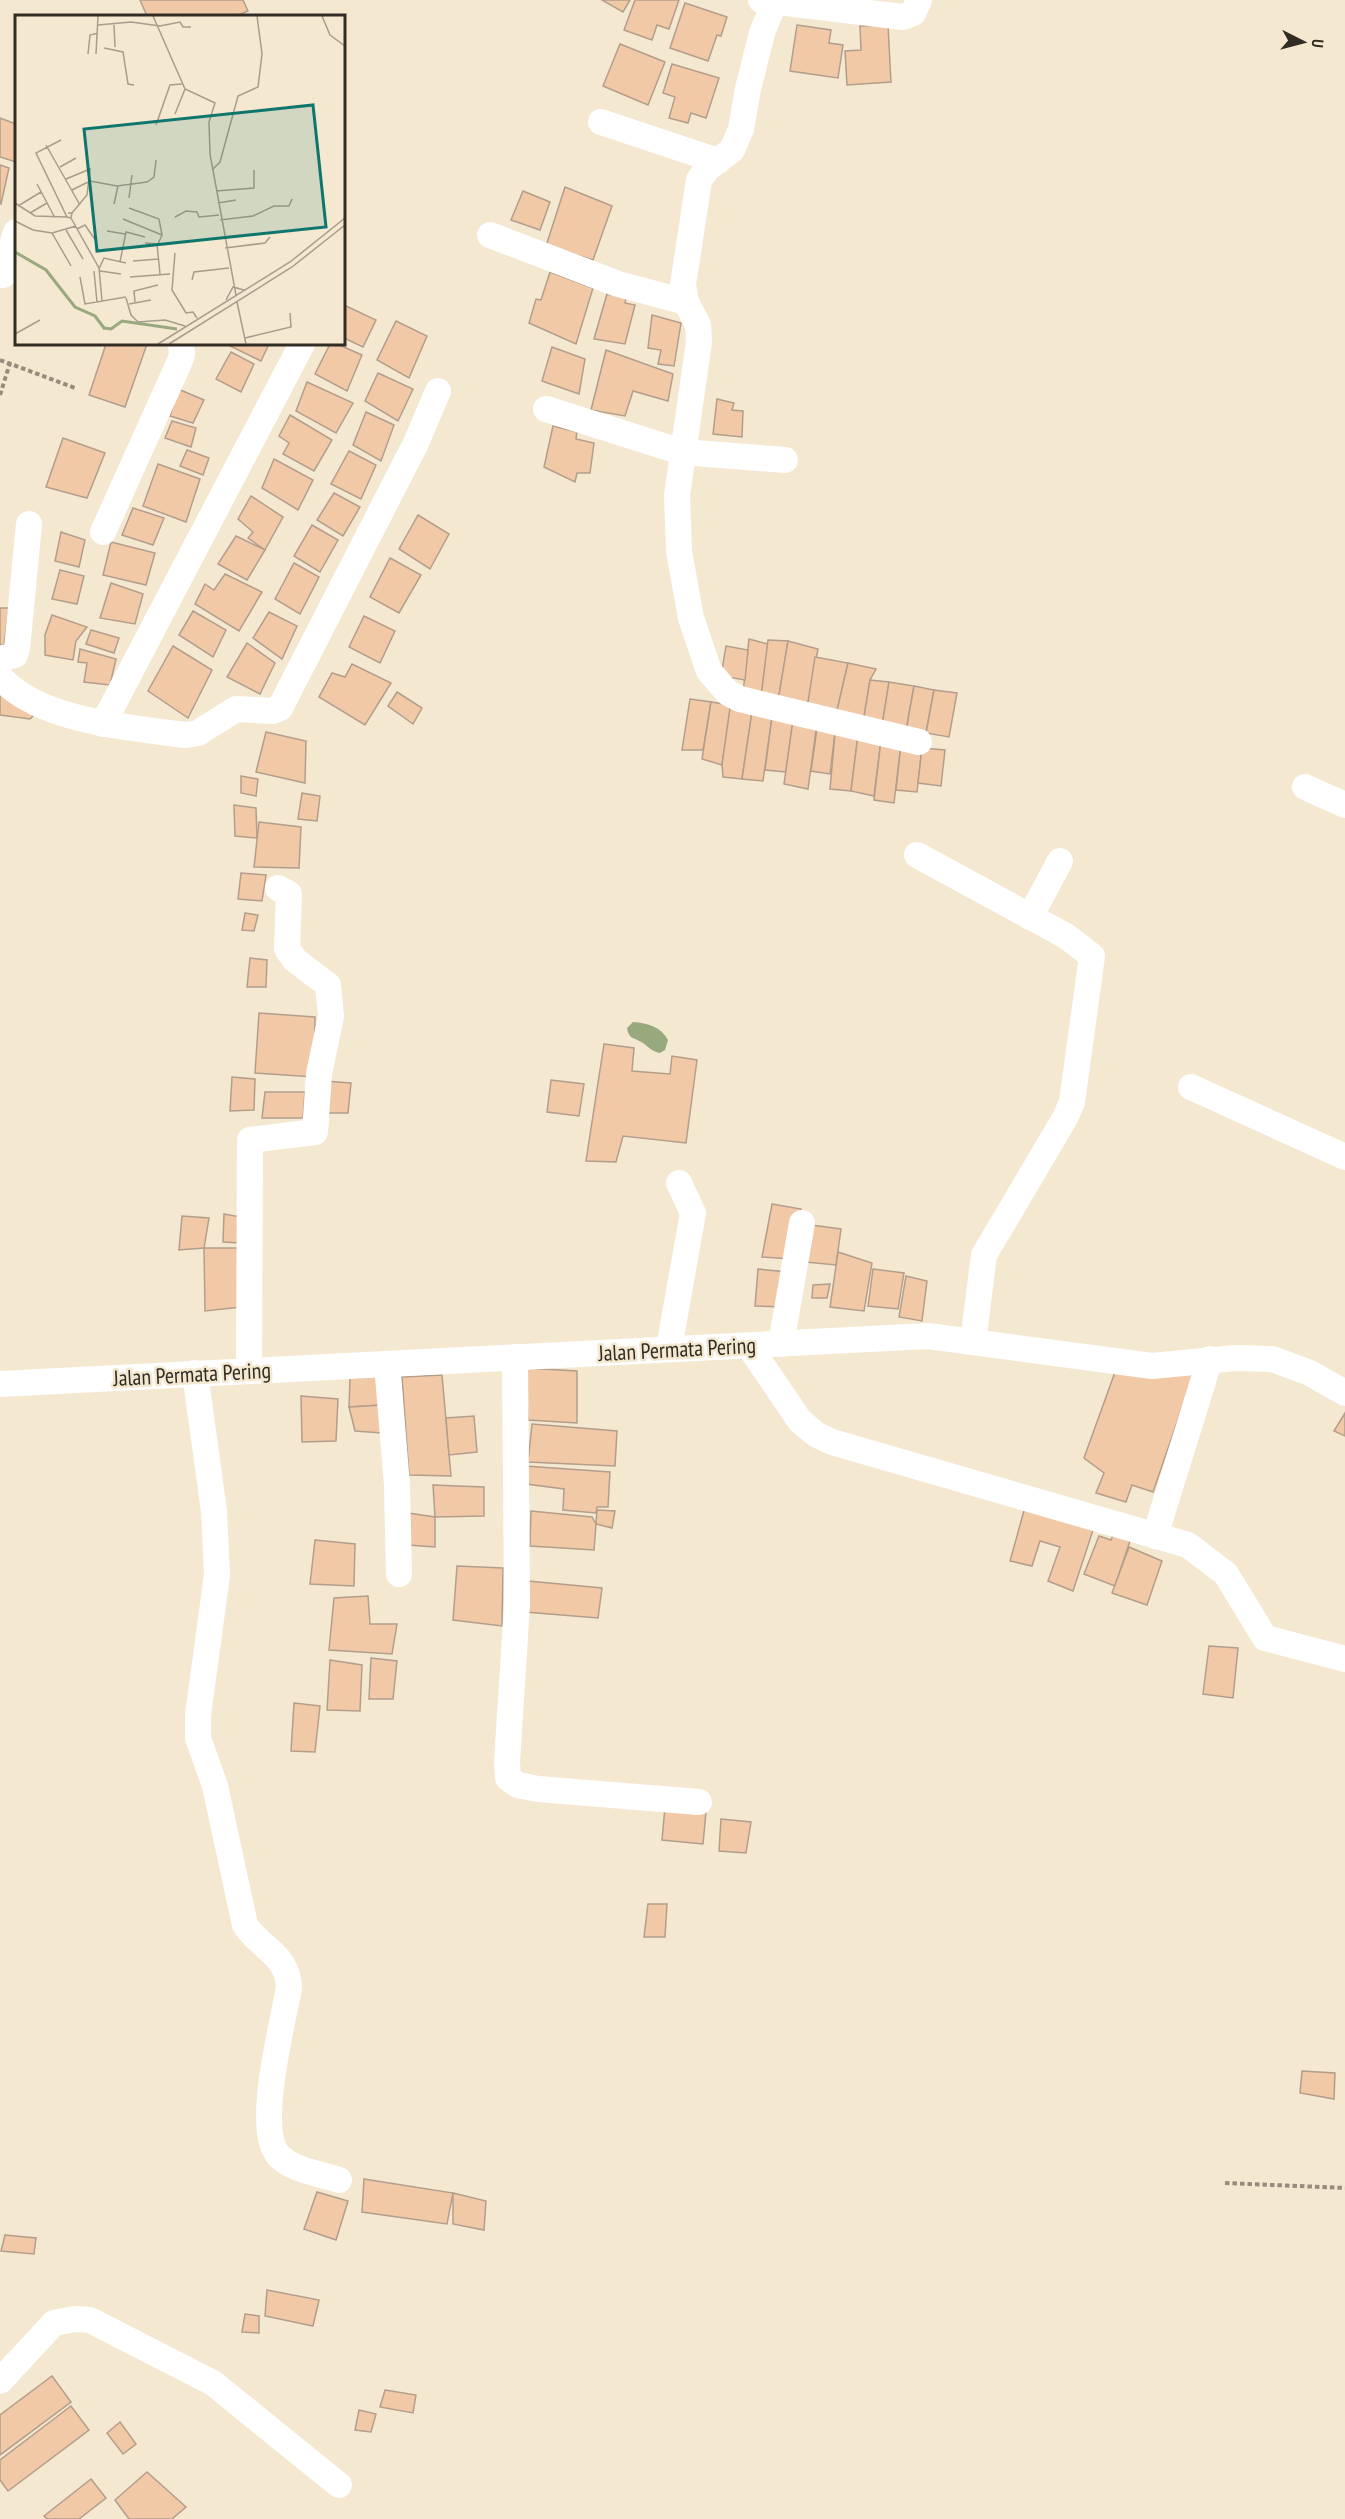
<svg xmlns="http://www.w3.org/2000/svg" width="1345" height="2519" font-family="'PT Sans Narrow',sans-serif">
<rect width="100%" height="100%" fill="#f5e8d0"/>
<path fill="#98a97e" d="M633 1022C648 1023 661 1027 668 1040L665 1050 660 1053C651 1051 650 1048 643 1043 634 1037 629 1040 627 1028Z"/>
<g fill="#f1c9a7" stroke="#b39e8c" stroke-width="1.5">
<path d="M140 0H243L248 11 235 16H147Z"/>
<path d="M602 0H630L623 12Z"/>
<path d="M635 0H679L669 29 657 25 652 40 624 30Z"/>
<path d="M685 3 727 17 721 36 717 35 708 61 670 48Z"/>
<path d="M797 25 831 30 829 43 843 45 838 78 790 71Z"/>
<path d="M888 25 891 82 847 85 845 51 861 50 860 26Z"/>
<path d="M620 44 665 62 648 105 603 86Z"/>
<path d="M672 64 719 78 706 118 691 113 688 123 669 118 675 97 663 93Z"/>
<path d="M0 118 16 124V162L0 157Z"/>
<path d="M0 165 9 168 1 204 0 203Z"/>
<path d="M565 187 612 206 593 260 546 246Z"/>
<path d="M523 191 550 202 540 230 511 220Z"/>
<path d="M550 272 593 288 576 344 529 323 536 299 541 300Z"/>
<path d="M607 294 626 298 625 303 635 305 625 344 594 339Z"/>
<path d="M344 305 376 320 363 347 344 338Z"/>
<path d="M652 315 681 323 674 366 658 364 661 350 648 348Z"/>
<path d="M396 321 427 336 409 378 377 360Z"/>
<path d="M106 344H147L125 407 89 395Z"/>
<path d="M231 344H269L261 361 230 346Z"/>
<path d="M330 344H337L362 355 347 391 315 374Z"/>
<path d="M552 347 585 359 579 394 542 381Z"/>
<path d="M606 350 673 374 668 401 633 391 625 416 591 410Z"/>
<path d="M231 352 254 364 241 392 216 379Z"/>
<path d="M378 373 413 389 398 421 365 401Z"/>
<path d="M307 382 353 403 336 433 296 411Z"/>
<path d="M178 389 204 400 193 423 170 416Z"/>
<path d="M717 399 734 403 732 410 743 411 742 437 713 434Z"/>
<path d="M366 412 394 425 381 461 353 445Z"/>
<path d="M290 415 332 440 314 471 283 454 289 443 279 436Z"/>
<path d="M172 421 196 428 191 447 165 438Z"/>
<path d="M553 426 577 432 576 439 594 443 590 473H577L575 482 544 467Z"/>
<path d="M63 438 105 453 87 498 46 487Z"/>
<path d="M187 450 209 458 203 475 180 466Z"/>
<path d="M349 451 376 465 361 499 331 484Z"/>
<path d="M274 459 313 480 298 510 262 488Z"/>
<path d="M158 464 200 479 186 522 143 506Z"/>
<path d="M334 493 360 507 343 536 317 520Z"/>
<path d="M251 496 283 517 265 550 248 538 253 532 238 519Z"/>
<path d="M133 508 164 518 153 545 122 535Z"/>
<path d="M418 515 449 534 430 569 399 549Z"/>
<path d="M312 525 338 540 320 572 294 556Z"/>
<path d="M61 532 85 540 79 567 55 561Z"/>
<path d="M236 536 265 550 247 580 218 564Z"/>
<path d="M111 542 155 553 146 585 103 575Z"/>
<path d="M390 558 421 575 399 613 370 597Z"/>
<path d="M294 563 319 577 300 614 275 599Z"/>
<path d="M60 570 84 576 77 604 52 599Z"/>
<path d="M225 574 262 592 239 631 195 604 205 584 214 590Z"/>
<path d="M111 583 143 594 135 624 100 618Z"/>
<path d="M0 608H9L4 645H0Z"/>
<path d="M193 611 226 630 213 657 179 635Z"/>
<path d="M269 612 297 626 282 659 253 638Z"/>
<path d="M52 615 87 627 76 641 73 660 45 655V635Z"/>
<path d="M364 616 395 631 380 663 349 647Z"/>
<path d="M91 630 119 638 114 653 86 644Z"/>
<path d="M749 639 768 644 761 697 743 693Z"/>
<path d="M768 640 788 641 778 701 761 697Z"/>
<path d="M788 641 818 649 807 709 778 701Z"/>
<path d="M247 643 275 663 260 694 227 677Z"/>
<path d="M173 646 212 670 188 718 148 691Z"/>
<path d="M726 646 748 650 745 680 721 676Z"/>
<path d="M80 649 116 659 110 685 84 682 87 663 78 662Z"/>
<path d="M815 657 848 663 836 715 807 709Z"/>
<path d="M848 663 876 669 870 680 863 723 836 715Z"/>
<path d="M352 664 391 683 365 725 319 697 332 673 345 677Z"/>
<path d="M870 680 889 682 882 726 863 723Z"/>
<path d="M889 682 914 686 906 731 882 726Z"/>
<path d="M0 685 35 714 30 719 0 715Z"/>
<path d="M914 686 934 690 926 733 906 731Z"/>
<path d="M934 690 957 693 949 737 926 733Z"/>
<path d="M397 692 422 708 413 724 388 706Z"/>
<path d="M690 699 711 702 703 750H682Z"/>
<path d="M711 702 731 705 722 765 702 759Z"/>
<path d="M730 708 752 712 742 779 723 777 722 765Z"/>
<path d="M752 712 772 717 763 781 742 779Z"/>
<path d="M772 717 793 720 786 772 765 770Z"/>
<path d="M793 720 817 723 808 789 784 784Z"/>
<path d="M817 729 835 733 830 774 811 771Z"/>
<path d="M266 732 306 741 305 783 256 772Z"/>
<path d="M835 733 858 735 851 791 830 789Z"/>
<path d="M858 735 881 740 874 796 851 791Z"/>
<path d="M881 740 901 744 894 803 874 800Z"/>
<path d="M901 744 922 748 917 792 896 790Z"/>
<path d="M922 748 945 750 941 786 918 783Z"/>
<path d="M241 776 258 779 256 796 241 793Z"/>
<path d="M302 793 320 796 317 821 298 819Z"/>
<path d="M234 805 256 808 257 838 235 836Z"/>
<path d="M259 822 301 827 299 868 254 867Z"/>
<path d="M241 873 266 875 262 901 238 899Z"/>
<path d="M245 913 258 915 254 931 242 930Z"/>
<path d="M250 958 267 960 266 987H247Z"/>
<path d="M259 1013 315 1017 314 1077 255 1073Z"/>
<path d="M604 1044 634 1048 632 1071 670 1074 672 1056 697 1060 686 1143 623 1136 616 1162 586 1161Z"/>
<path d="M232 1077 255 1079 254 1110 230 1111Z"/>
<path d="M551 1080 584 1084 579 1116 547 1112Z"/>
<path d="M324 1081 351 1083 348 1113H323Z"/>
<path d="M265 1092H305L303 1118H262Z"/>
<path d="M772 1204 801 1209 791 1259 762 1257Z"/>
<path d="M224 1214 241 1217 240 1243 223 1242Z"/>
<path d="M182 1216 209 1218 204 1248 179 1250Z"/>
<path d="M811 1225 841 1229 836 1265 806 1262Z"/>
<path d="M204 1248H241V1307L205 1311Z"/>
<path d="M838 1252 872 1263 864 1311 830 1307Z"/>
<path d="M758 1269 788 1272 783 1307 755 1306Z"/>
<path d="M873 1269 904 1273 898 1309 868 1306Z"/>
<path d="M906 1276 927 1281 922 1321 899 1317Z"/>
<path d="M830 1284 827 1298H812L813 1285Z"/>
<path d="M1119 1361 1178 1363 1193 1376 1153 1492 1132 1485 1126 1502 1096 1493 1104 1473 1084 1458Z"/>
<path d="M525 1368 577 1371V1423L528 1420Z"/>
<path d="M442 1375 451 1476 409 1475 402 1377Z"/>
<path d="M379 1377 382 1405 349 1407 350 1378Z"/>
<path d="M301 1396 338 1399 336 1441 302 1442Z"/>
<path d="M382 1405V1433L355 1431 349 1407Z"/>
<path d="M1345 1413V1436L1334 1431Z"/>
<path d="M474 1416 477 1452 449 1455 446 1418Z"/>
<path d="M532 1424 617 1431 615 1466 528 1462Z"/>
<path d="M525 1466 610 1472 608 1507H597L596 1513 563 1510 564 1489 526 1484Z"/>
<path d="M433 1485 484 1487V1516L435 1517Z"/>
<path d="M1025 1507 1094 1527 1073 1591 1048 1581 1060 1547 1040 1541 1032 1566 1010 1561Z"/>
<path d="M597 1510 615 1511 612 1528 596 1524Z"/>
<path d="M531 1511 592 1517 596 1524 594 1550 530 1546Z"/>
<path d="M408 1513 435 1517V1547L408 1545Z"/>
<path d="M1113 1535 1130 1541 1115 1586 1084 1574 1099 1536 1111 1540Z"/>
<path d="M315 1540 355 1544 354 1586 310 1584Z"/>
<path d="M1129 1547 1162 1561 1147 1605 1112 1593Z"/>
<path d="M457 1566 503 1568 502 1626 453 1620Z"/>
<path d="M528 1581 602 1588 598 1618 525 1612Z"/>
<path d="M368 1596 370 1624H397L392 1654 329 1650 334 1598Z"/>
<path d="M1209 1646 1238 1648 1233 1698 1203 1694Z"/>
<path d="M371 1658 397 1661 393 1699H369Z"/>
<path d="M330 1660 362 1665 360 1711 327 1710Z"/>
<path d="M294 1703 320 1706 315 1752 291 1751Z"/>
<path d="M665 1807 706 1812 703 1844 662 1840Z"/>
<path d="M721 1819 751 1822 746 1853 719 1851Z"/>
<path d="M648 1904H667L665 1937H644Z"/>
<path d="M1302 2071 1335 2073 1334 2099 1300 2093Z"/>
<path d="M364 2179 453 2193 447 2224 362 2212Z"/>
<path d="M317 2192 348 2201 336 2240 304 2229Z"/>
<path d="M453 2193 486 2201 484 2230 453 2224Z"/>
<path d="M5 2235 36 2238 34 2254 1 2251Z"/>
<path d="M267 2290 319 2300 313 2326 265 2316Z"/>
<path d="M245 2314 259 2316V2333L242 2332Z"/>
<path d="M52 2376 71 2402 0 2455V2415Z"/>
<path d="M385 2390 416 2395 413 2413 380 2407Z"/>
<path d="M71 2406 89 2430 8 2491 0 2480V2460Z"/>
<path d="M359 2410 376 2414 371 2432 355 2430Z"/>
<path d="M120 2422 136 2444 123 2454 107 2433Z"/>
<path d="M147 2472 186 2507 172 2519H129L115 2500Z"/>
<path d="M91 2479 106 2498 79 2519H47L44 2516Z"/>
</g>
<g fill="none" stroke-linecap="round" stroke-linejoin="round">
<g stroke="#958c7b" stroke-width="4" stroke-dasharray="4.5 3" stroke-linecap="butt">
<path d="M0 360 75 388"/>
<path d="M0 395 10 363"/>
<path d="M1225 2183 1345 2188"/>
</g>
<g stroke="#fff" stroke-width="26">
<path d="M761 0 903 17 913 13 919 0"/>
<path d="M773 0 774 3 762 33 748 89 741 129 732 150 707 169 699 180 683 285 686 302 698 325 699 342 677 495 679 551 691 618 709 671 728 693 740 699 919 742"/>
<path d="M601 122 718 161"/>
<path d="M490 235 618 284 686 302"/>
<path d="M3 275 16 232"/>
<path d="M546 409 682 452 785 460"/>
<path d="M103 532 179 363 182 355 181 344"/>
<path d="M0 659 15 655 17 649 29 524"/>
<path d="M0 677C38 721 131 728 186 735L198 733 236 709 273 711 280 708 416 443 438 391"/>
<path d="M103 724 302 344"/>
<path d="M1305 787 1345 805"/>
<path d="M917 855 1066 936 1092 956 1072 1102 1065 1118 984 1255 973 1342"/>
<path d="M1030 917 1060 861"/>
<path d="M1191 1087 1345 1157"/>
<path d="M781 1344 802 1223"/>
<path d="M749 1346 800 1421 817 1435 832 1442 1188 1545 1226 1574 1265 1638 1345 1659"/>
<path d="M669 1348 693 1213 679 1183"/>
<path d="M515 1357 517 1605 507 1762 508 1778 518 1785 538 1789 699 1802"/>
<path d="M387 1364 397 1485 399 1574"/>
<path d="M249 1371 250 1140 315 1132 319 1074 331 1016 328 985 295 960 287 949 289 894 278 888"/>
<path d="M195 1373 214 1511 217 1575 198 1715V1738L215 1786 245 1925C262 1950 288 1955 289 1988 283 2022 254 2132 279 2156 294 2171 321 2174 339 2180"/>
<path d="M0 1384 928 1336 1152 1366 1235 1358 1272 1359 1310 1373 1345 1393"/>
<path d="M1155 1536 1210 1359"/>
<path d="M0 2381 54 2323 75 2319 90 2320 213 2383 339 2485"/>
</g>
</g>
<g text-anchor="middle" stroke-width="5" stroke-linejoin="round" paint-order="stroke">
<g font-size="22" fill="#322d24" stroke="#f5e8d0">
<text transform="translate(677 1349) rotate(-3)" y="8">Jalan Permata Pering</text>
<text transform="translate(192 1374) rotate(-3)" y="8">Jalan Permata Pering</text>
</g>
</g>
<g transform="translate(15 15)">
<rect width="330" height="330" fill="#f5e8d0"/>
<path fill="none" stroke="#98a97e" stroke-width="3" d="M0 237 31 255 60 292 80 301 89 313 96 314 107 306 162 314"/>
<path fill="none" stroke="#a79d8b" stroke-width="1.5" d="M138 1 170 74 200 88 194 107 195 139 221 280M307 1 315 20 330 31M83 10 116 7 145 11 165 7 168 12H176M99 10 100 32M89 33 108 37 113 69 119 70M73 39 75 20 83 18M81 39 83 1M160 99 170 74M141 110 155 70 167 69M46 125 21 138 52 202 56 203 57 198H53M31 130 65 190M45 152 61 143M197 155 205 147 223 81 243 72 247 39 242 1M51 164 75 154 72 180 57 198M22 169 40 203M57 175 75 166 102 171 132 167 139 162 141 145M201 176 239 173V155M114 183 117 160M0 188 20 201 52 202M203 188 221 185M99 189 103 171M3 191 26 177M114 193 144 204 147 220 142 231M15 198 32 188M160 202 171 196 182 197 184 202 204 200M56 203 84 253 87 286M108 204 147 220M205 205 238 201 259 191H274L277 184M0 206 18 215 37 218 61 211M62 214 70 210 81 226M51 215 68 244M92 216 110 219M37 218 56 251M130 228 142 229 145 259M210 233 250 228 255 222M160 238 157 275 171 298 178 297 182 303M118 246 143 244M105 247 111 217 130 222M84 254 89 243 111 248M79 256 82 287M85 256 106 259M65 262 70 289 111 282M115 262 155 259M177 265 179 257 214 253M111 283 116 300 123 307 150 305 170 311M211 285 218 272 229 275M120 287 119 276 143 270M222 287 231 329M114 289 136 285M0 319 25 305M230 323 276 312 275 298M143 329 275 247 330 203M154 329 277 252 330 210"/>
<path fill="#0f766e" fill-opacity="0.15" stroke="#0f766e" stroke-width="3" d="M298 90 311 212 82 236 69 114Z"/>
<rect width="330" height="330" fill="none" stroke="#322d24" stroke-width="3"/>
</g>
<g transform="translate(1303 42) rotate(96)" stroke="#f5e8d0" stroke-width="4.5" paint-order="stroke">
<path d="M0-4.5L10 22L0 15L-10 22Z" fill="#322d24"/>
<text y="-9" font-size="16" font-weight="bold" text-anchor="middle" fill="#322d24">U</text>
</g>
</svg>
